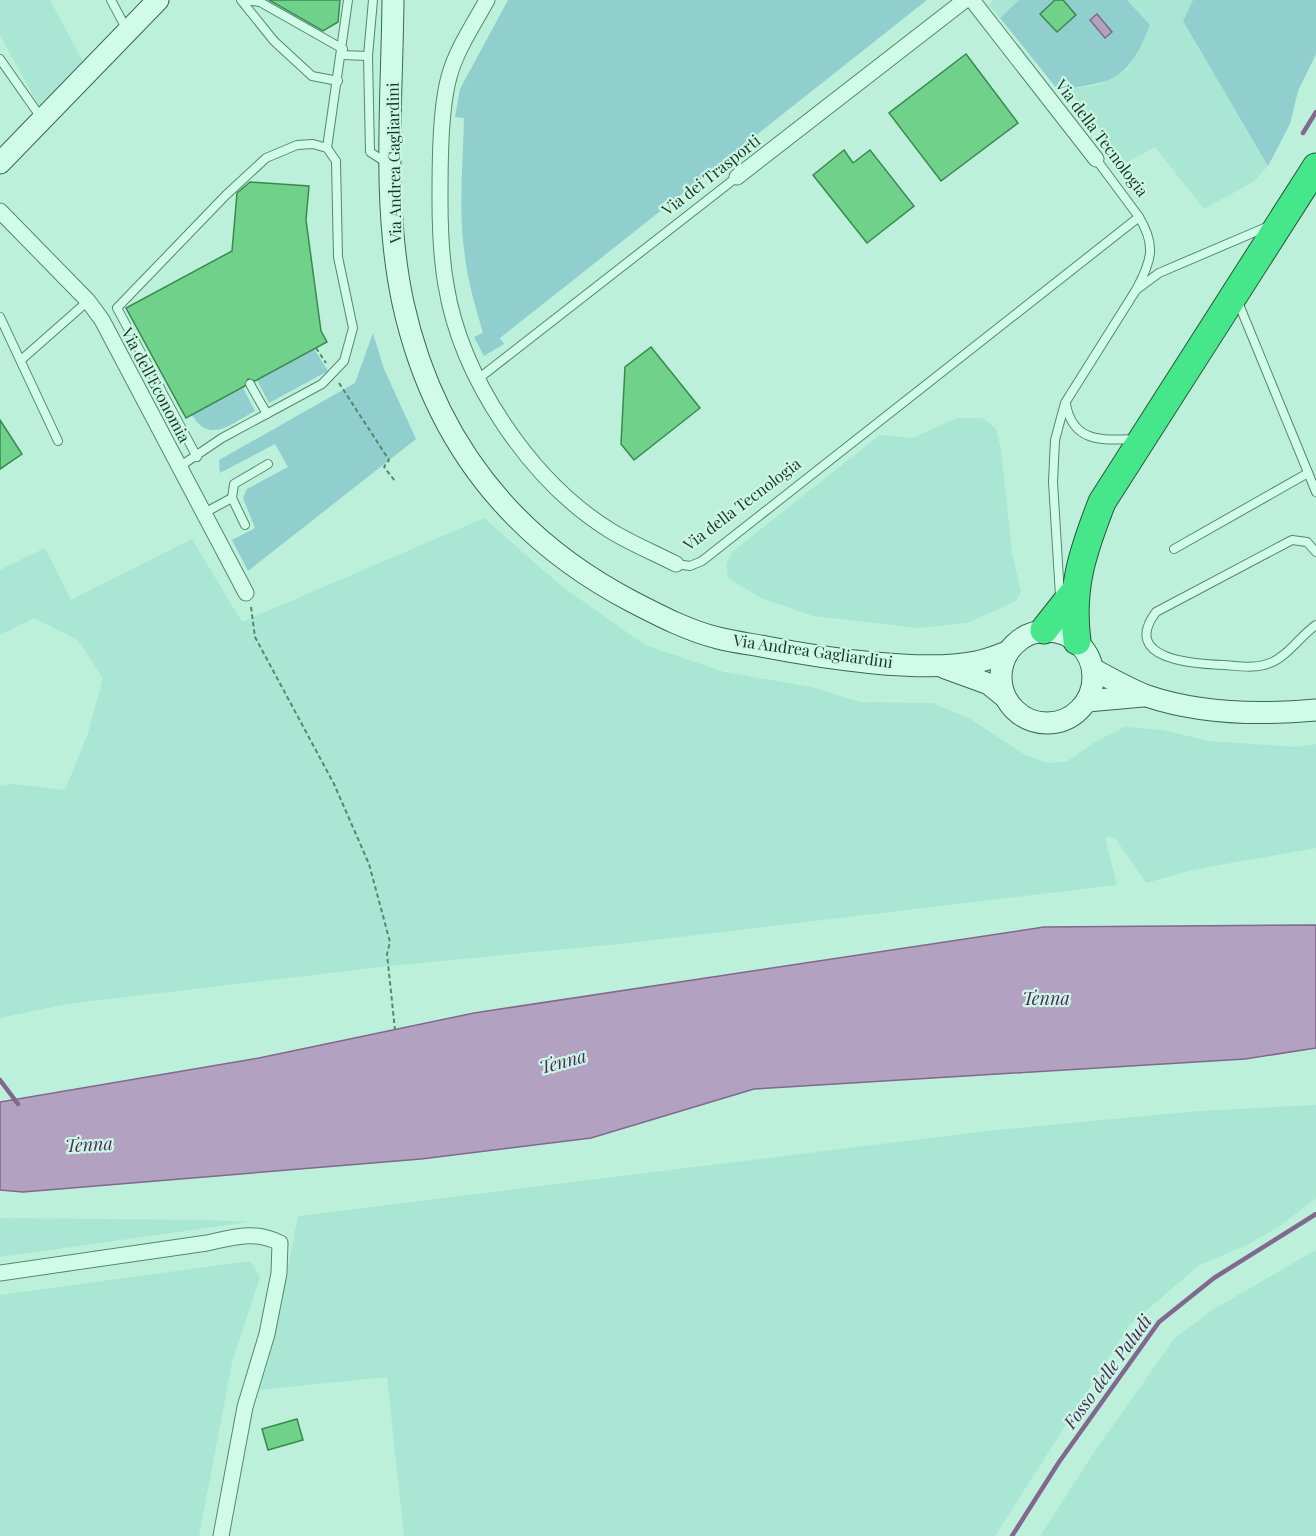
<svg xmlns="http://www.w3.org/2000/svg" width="1316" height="1536" font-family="'Playfair Display',serif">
<rect width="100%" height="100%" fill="#bcf0da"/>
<g fill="#a9e6d4">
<path d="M0 0H50L84 63 42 106 38 104 0 35Z"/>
<path d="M994 0H1019L1000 18 989 5Z"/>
<path d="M1127 0H1193L1183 21 1268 166 1253 182 1204 209 1155 147 1126 163 1069 89 1098 85 1128 69 1150 25Z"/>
<path d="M957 418H983L996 429 1001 449 1012 552 1021 592 1016 601 967 623 919 628 813 616 761 598 728 578 726 564 732 552 880 435 913 438Z"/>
<path d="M484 518 560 585 645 645 724 672 811 687 861 702 933 703 970 719 1024 754 1047 763 1066 762 1097 741 1125 727 1162 730 1209 741 1297 747 1316 744V848L1192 870 1146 883 1115 838 1105 837 1117 885 629 943 389 966 67 1004 0 1018V786L13 784 65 790 88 733 103 678 78 640 34 618 0 635V570L45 548 71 600 192 539 242 622Z"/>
<path d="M1316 1105V1198L1280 1226 1247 1245 1199 1265 1129 1326 995 1536H404L387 1377 259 1390 273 1341 298 1216 986 1131 1198 1111Z"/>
<path d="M0 1218 209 1220 249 1222 0 1257Z"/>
<path d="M1316 1250V1536H1040L1095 1451 1174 1339 1214 1309Z"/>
<path d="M250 1261 260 1277 232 1363 199 1536H0V1295Z"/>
</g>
<g fill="#90cfce">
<path d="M508 0H927L500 338 504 344 484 356 474 337 483 333C476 308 468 283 465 257 458 211 463 164 464 118L455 117 460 89Z"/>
<path d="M1019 0H1055L1040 14 1057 32 1076 15 1063 0H1127L1150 25C1128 81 1114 82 1058 90L1000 18Z"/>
<path d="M1193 0H1316V54L1298 91 1290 124 1268 166 1183 21Z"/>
<path d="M373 333 384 369 416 439 248 571 232 540 255 528 243 498 247 489 288 467 275 444 220 473 219 460 355 383Z"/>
<path d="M314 349 328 371 269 403 257 380Z"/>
<path d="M243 388 255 411C232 423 210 445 192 415Z"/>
</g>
<g fill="#b3a1c1" stroke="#80688f" stroke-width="1.5">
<path d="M1097 14 1112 32 1105 38 1090 20Z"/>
<path d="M1316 925V1048L1245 1059 754 1089 591 1138 421 1159 23 1192 0 1190V1102L259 1058 474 1013 1044 927Z"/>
</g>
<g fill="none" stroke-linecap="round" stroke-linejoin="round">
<g stroke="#80688f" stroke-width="4.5">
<path d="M1303 133 1316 112"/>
<path d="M0 1080 18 1104"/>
<path d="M1012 1536 1059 1462 1159 1322 1214 1278 1316 1214"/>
</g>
</g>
<g fill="#70d18b" stroke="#398a4e" stroke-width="1.5">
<path d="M269 0H340L338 22 323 31Z"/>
<path d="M1055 0H1063L1076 15 1057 32 1040 14Z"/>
<path d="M966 54 1018 123 941 181 889 113Z"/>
<path d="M844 150 853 163 870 150 914 206 867 243 813 175Z"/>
<path d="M250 182 309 186 306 220 321 331 327 342 255 381 248 379 245 386 186 418 126 308 232 251 237 193Z"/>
<path d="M651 347 700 408 634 460 621 444 625 367Z"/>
<path d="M0 420 22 454 0 469Z"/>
<path d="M297 1419 303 1440 268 1450 262 1429Z"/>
</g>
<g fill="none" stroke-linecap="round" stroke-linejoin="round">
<defs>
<g id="service">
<path d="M111 0 127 30"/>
<path d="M241 0 274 41 312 76 338 81"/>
<path d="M242 0 260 2 343 49"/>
<path d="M373 0 368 56 370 152 387 163"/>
<path d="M342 55 368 56"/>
<path d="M0 59 42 119"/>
<path d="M327 148 348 0"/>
<path d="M1137 288C1152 260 1156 245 1139 217"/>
<path d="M1238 302 1316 492"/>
<path d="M0 317 58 441"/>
<path d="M21 360 88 301"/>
<path d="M478 379 737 177"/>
<path d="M250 384 267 414"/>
<path d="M1066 404C1073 444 1104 440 1136 439"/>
<path d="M179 467 222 438 322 384 344 361 353 328 338 257 336 161 327 148 313 144 297 145 266 158 226 195 117 308 197 457"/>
<path d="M204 513 232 498"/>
<path d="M245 525 232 498 234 484 268 464"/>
<path d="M1174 549 1308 473"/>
<path d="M1316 552 1307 542 1292 540 1156 612C1120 660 1195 664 1224 665 1239 666 1256 669 1270 663 1287 657 1301 635 1316 625"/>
<path d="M676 564 690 566 702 561 1139 217 1096 159"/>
<path d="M1060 596 1053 482 1055 440 1065 403 1136 290 1159 273 1269 226"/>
</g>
<g id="minor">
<path d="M487 0C474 24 456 50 449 77 440 110 440 165 440 199 440 228 441 257 446 285 461 378 531 482 611 531 632 544 655 553 676 564"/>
<path d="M972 0 1096 159"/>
<path d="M737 177 965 0"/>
<path d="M0 211 88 301 102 320 246 593"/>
<path d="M0 1273 207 1243C234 1237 254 1230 280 1243L279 1273 267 1334 245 1407 221 1536"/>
</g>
<g id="secondary">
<path d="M393 0C392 100 382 205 403 303 433 439 510 538 633 602 660 616 689 631 718 638 734 642 750 644 766 647 823 658 921 673 976 662 987 660 997 656 1007 652"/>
<path d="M0 163 158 0"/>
<circle cx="1047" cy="677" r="46"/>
<path d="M945 668 989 684 1005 697"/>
<path d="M1093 669C1111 679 1129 689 1147 696 1200 714 1261 715 1316 710"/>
<path d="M1087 701 1143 696"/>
</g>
<g id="motorway">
<path d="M1044 630 1074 592"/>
<path d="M1077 641C1070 588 1083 551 1102 502L1316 167"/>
</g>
</defs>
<use href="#service" stroke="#558969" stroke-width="10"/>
<use href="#minor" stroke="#558969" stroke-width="17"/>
<use href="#secondary" stroke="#386b4b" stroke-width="23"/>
<use href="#motorway" stroke="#2a5638" stroke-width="29"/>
<g stroke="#558969" stroke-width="2" stroke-dasharray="4.5 3" stroke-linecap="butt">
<path d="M316 348 326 363"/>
<path d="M339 383 389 460 384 467 395 481"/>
<path d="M251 607 255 637 334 784 369 864 390 942 387 954 395 1030"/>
</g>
<use href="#service" stroke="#d0fbe8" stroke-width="8"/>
<use href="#minor" stroke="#d0fbe8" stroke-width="15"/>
<use href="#secondary" stroke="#d0fbe8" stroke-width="21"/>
<use href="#motorway" stroke="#46e78a" stroke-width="27"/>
</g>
<g text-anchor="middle" stroke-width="4.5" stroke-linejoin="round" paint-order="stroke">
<g font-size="16" fill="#1b3725" stroke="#ccf7e5">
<text transform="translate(1102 138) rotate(53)" y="6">Via della Tecnologia</text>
<text transform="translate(394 163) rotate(-91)" y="6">Via Andrea Gagliardini</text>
<text transform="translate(711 175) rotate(-38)" y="6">Via dei Trasporti</text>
<text transform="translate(156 385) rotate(62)" y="6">Via dell'Economia</text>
<text transform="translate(742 504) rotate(-37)" y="6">Via della Tecnologia</text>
<text transform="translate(813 651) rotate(8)" y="6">Via Andrea Gagliardini</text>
</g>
<g font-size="18" font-style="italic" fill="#4f2958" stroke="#ccf7e5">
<text x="1046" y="1005">Tenna</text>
<text transform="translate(563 1062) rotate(-15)" y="6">Tenna</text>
<text transform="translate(89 1145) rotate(-3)" y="6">Tenna</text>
<text transform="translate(1108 1372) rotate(-54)" y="6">Fosso delle Paludi</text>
</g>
</g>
</svg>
